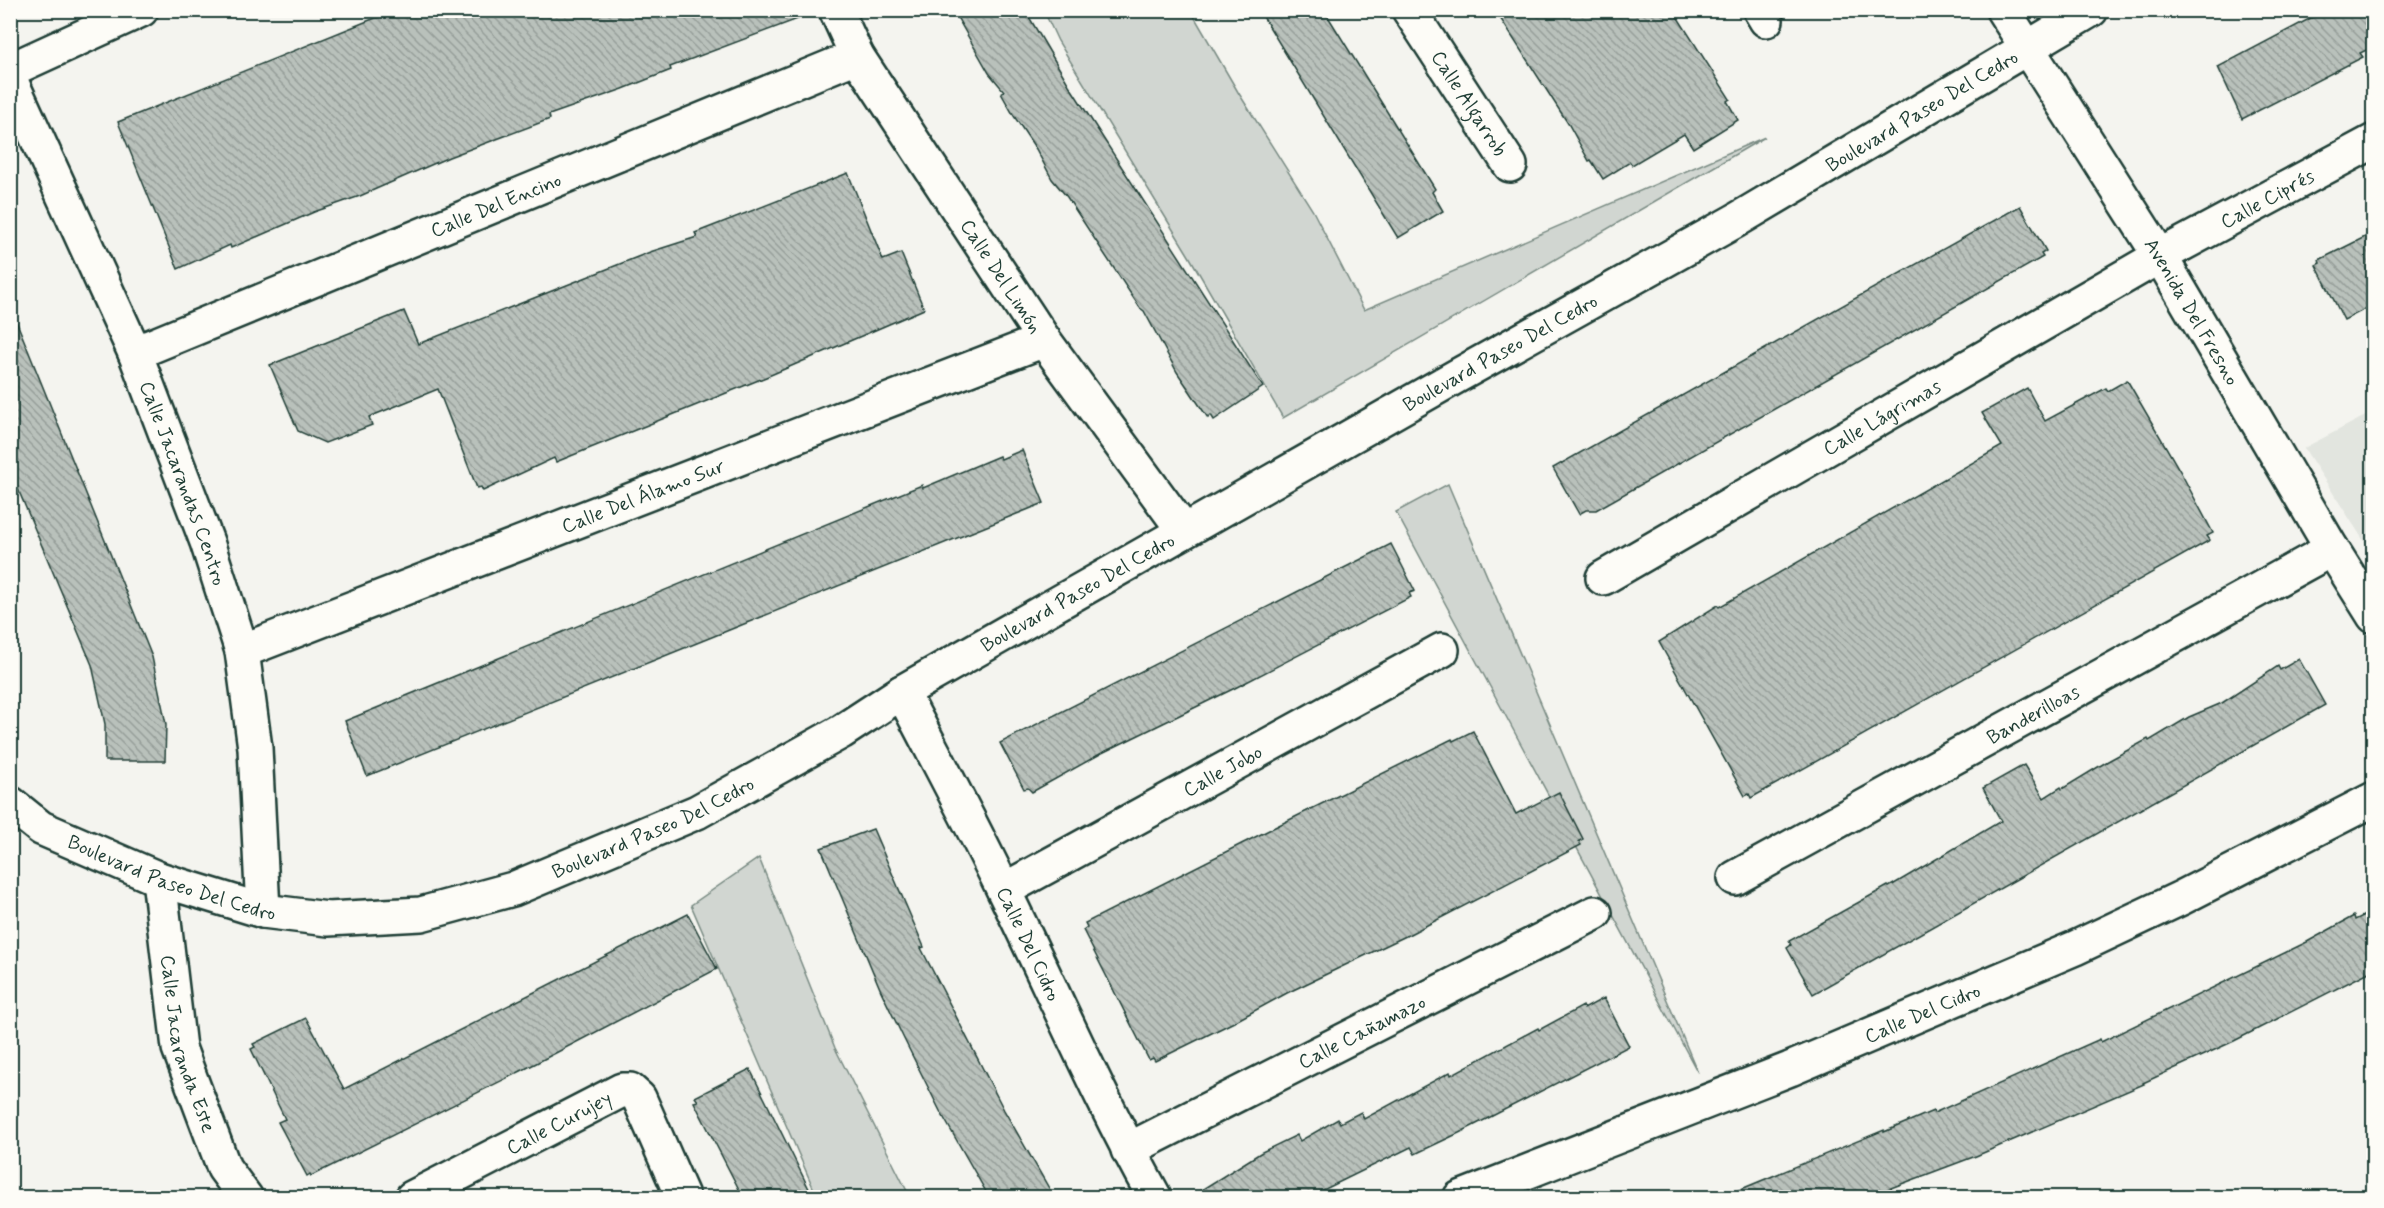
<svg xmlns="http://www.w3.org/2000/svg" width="2384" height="1208" font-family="Mynerve,sans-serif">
<defs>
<pattern id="building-back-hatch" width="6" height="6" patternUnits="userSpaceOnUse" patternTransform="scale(1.5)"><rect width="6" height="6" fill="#b9c1bb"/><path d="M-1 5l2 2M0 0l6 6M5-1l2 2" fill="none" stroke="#969e99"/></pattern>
</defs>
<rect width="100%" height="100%" fill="#f4f4ef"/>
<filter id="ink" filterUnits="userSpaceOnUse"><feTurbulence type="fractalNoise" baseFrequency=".0167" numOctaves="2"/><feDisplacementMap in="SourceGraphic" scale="12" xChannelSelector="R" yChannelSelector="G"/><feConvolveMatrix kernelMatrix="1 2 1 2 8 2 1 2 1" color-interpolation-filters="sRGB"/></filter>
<g filter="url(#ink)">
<path fill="#e2e5df" d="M2373 412V555L2304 448Z"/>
<g fill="#d1d6d1" stroke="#788a82" stroke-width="1.5">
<path d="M1044 11H1191L1238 92 1313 211 1364 310 1765 137 1283 418 1189 256 1058 41Z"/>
<path d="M1448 484 1698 1073 1396 512Z"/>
<path d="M759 858 835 1048 910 1197H818L815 1192 691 905Z"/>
</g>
<g fill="url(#building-back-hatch)" stroke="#1f3d34" stroke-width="1.5">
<path d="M400 10H810L811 14 670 67 671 70 623 89 549 115 550 119 449 157 360 196 314 212 231 248 230 245 178 269 118 122 370 20Z"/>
<path d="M953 10H1025L1069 85 1263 387 1214 420 1211 415 1208 418 1177 372 1144 311 1140 308 1067 197 1052 179 1036 149 1014 116 1001 93 1004 91 989 73Z"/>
<path d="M1259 10H1324L1435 189 1432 192 1443 211 1398 238Z"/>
<path d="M1495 10H1673L1730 99 1727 101 1738 120 1693 148 1684 134 1632 165 1630 162 1603 179 1591 160 1589 161 1569 125Z"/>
<path d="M2326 10H2373V47L2360 53 2363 57 2242 119 2218 67Z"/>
<path d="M848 173 883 260 901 253 924 309 766 377 556 462 554 458 483 491 481 487 477 488 438 389 369 417 372 425 325 443 298 431 270 365 404 311 418 344 650 252 697 237 695 233Z"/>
<path d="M2020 206 2046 251 2041 254 2043 257 1596 510H1586L1579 514 1553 468Z"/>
<path d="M2373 233V305L2344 320 2316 265 2320 263 2319 260Z"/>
<path d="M13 313 152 657 166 724 165 761H105V724L92 665 10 470V314Z"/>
<path d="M2127 380 2180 471 2213 533 2207 536 2210 540 1751 798 1749 794 1745 796 1659 642 1718 605 1719 607 2002 446 1982 413 2027 388 2045 421 2106 388 2108 391Z"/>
<path d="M1022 450 1044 503 367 776 345 721 922 485 923 488 999 456 1001 459Z"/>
<path d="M1391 544 1415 591 1409 593 1411 597 1235 688 1102 753 1032 792 1028 788 1024 789 1000 743Z"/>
<path d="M2299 659 2325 705 1813 994 1787 948 1791 945 1789 941 1888 886 1889 887 2001 821 1983 788 2024 765 2044 798 2061 787 2062 789 2108 761 2148 739 2149 741 2189 717 2222 703 2278 666 2280 670Z"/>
<path d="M1473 731 1516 814 1559 792 1583 839 1579 841 1581 845 1408 935 1287 993 1234 1022 1155 1061 1153 1058 1149 1060 1083 930 1087 927 1085 923 1275 827 1452 739 1453 741Z"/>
<path d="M873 829 924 947 921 948 1004 1110 1054 1197H989L940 1111 904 1039 881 991 821 848Z"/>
<path d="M2373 911V970L2234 1041 2143 1083 2144 1084 1976 1156 1867 1197H1722L1884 1130V1132L1933 1111 1934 1113 2100 1039 2101 1042 2307 942 2354 916 2355 920Z"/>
<path d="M688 914 717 969 521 1071 311 1176 310 1174 307 1176 278 1122 285 1119 251 1049 255 1047 253 1044 306 1018 344 1089Z"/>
<path d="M1604 998 1629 1046 1459 1133 1415 1154 1411 1147 1309 1197H1190L1262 1152 1297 1135 1300 1141 1338 1119 1340 1123 1361 1112 1364 1119 1450 1072 1451 1075 1538 1028 1539 1030 1583 1006 1584 1009Z"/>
<path d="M750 1069 786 1142 813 1197H752L750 1193 743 1197 694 1102 698 1101 695 1097Z"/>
</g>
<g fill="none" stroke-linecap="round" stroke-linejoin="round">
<defs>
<g id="minor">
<path id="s1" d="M836 10 857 56 1044 340 1184 531"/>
<path id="s2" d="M1409 10 1510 165"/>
<path d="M1760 10 1766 20"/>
<path id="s3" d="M2003 10 2160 256 2332 549 2374 616"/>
<path d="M10 70 141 10"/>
<path id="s4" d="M10 79 135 353 207 542 242 651 255 748 263 911"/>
<path id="s5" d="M135 353 857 56"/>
<path id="s6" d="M1603 578 2160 256 2374 141"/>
<path id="s7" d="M242 651 1044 340"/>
<path id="s8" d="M902 692C936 758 972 824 1004 891 1054 993 1099 1098 1155 1198"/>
<path id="s9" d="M10 803 41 828 159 879 263 911 328 919 421 914 513 889 697 812 841 732 902 692 1457 376 1735 221 2091 10"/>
<path id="s10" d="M1735 878 2332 549"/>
<path id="s11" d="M159 879 179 1048 224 1168 246 1198"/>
<path id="s12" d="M1004 890 1442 650"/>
<path id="s13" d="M1128 1150 1595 913"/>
<path id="s14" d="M412 1198 622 1090H630L639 1098 683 1198"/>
<path id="s15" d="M1460 1198 1790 1069 2075 948 2181 898 2374 799"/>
</g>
</defs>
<use href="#minor" stroke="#1f3d34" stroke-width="38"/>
<use href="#minor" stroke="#fdfcf7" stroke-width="33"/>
</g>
</g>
<g text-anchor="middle" stroke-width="4.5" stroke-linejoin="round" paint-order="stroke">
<g font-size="20" fill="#1f3d34" stroke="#fdfcf7">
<text dy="7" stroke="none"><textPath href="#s2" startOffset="111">Calle Algarrob</textPath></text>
<text dy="7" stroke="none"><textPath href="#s9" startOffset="2142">Boulevard Paseo Del Cedro</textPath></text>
<text dy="7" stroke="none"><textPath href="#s6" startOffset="765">Calle Ciprés</textPath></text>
<text dy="7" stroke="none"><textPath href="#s5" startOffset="390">Calle Del Encino</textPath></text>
<text dy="7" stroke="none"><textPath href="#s1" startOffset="314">Calle Del Limón</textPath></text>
<text dy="7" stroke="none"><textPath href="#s3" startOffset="356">Avenida Del Fresno</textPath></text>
<text dy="7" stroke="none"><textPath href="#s9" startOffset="1656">Boulevard Paseo Del Cedro</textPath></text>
<text dy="7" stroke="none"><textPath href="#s6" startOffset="322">Calle Lágrimas</textPath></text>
<text dy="7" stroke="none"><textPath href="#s4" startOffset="440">Calle Jacarandas Centro</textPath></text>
<text dy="7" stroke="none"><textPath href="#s7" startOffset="430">Calle Del Álamo Sur</textPath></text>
<text dy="7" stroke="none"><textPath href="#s9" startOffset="1170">Boulevard Paseo Del Cedro</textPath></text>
<text dy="7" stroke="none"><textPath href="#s10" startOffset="340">Banderilloas</textPath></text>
<text dy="7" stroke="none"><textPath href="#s12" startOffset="249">Calle Jobo</textPath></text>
<text dy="7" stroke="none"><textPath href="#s9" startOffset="684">Boulevard Paseo Del Cedro</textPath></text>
<text dy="7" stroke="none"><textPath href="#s9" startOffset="180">Boulevard Paseo Del Cedro</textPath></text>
<text dy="7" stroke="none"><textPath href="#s8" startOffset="282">Calle Del Cidro</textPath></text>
<text dy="7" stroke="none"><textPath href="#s15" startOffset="498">Calle Del Cidro</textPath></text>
<text dy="7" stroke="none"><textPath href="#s13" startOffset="262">Calle Cañamazo</textPath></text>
<text dy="7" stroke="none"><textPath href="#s11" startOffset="168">Calle Jacaranda Este</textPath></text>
<text dy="7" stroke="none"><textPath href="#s14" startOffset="165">Calle Curujey</textPath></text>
</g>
</g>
<rect width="2384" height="1208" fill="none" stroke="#fdfcf7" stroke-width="36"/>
<rect x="18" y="18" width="2348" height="1172" fill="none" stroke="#1f3d34" stroke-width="2" filter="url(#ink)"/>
</svg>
